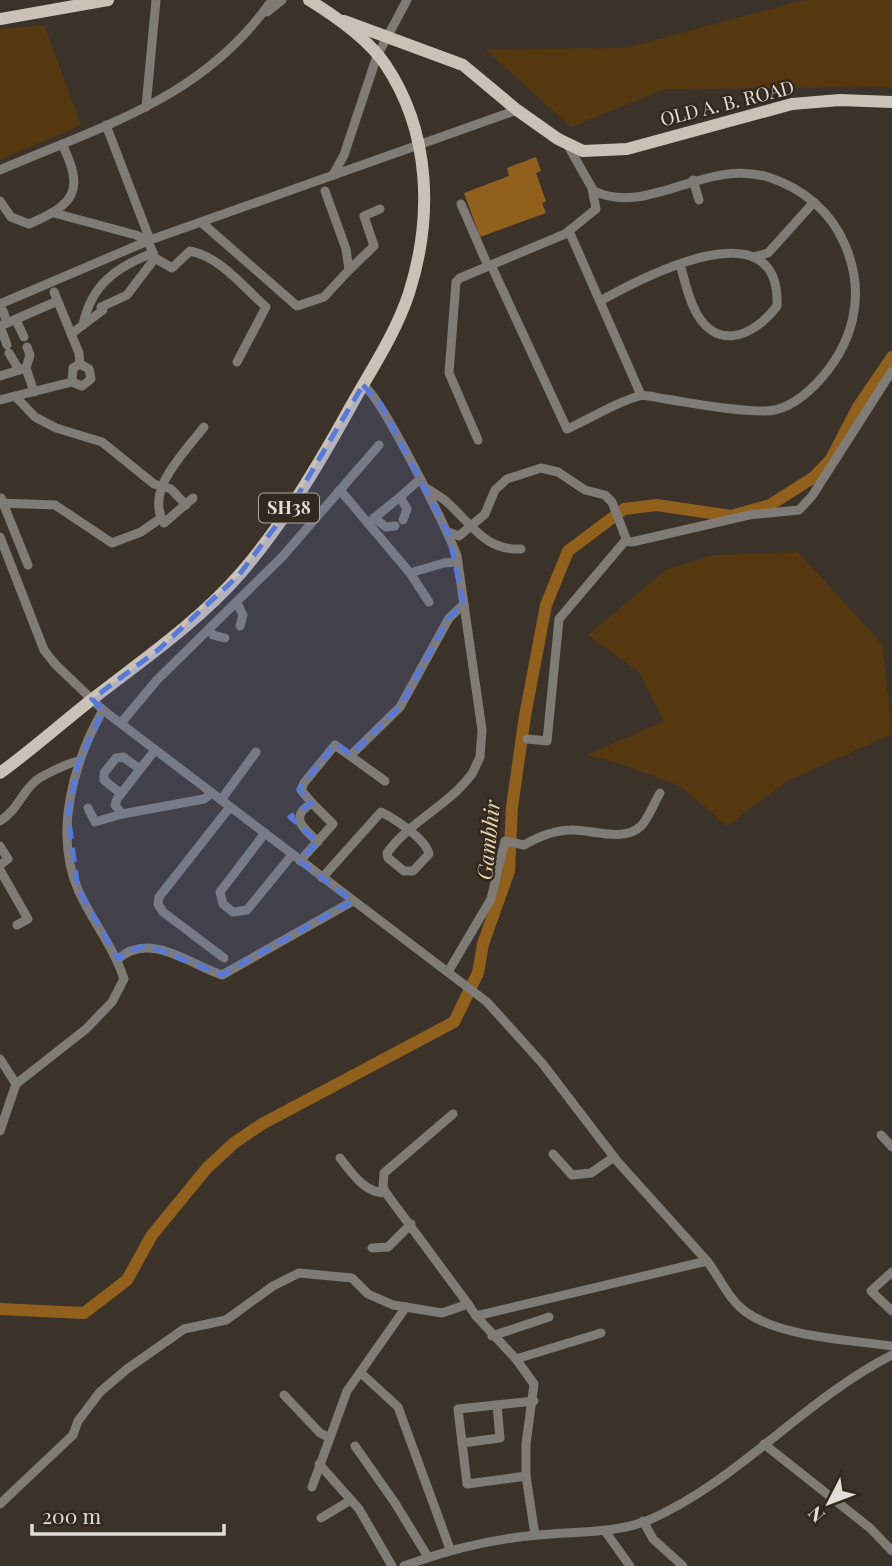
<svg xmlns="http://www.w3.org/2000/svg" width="892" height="1566" font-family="'Playfair Display',serif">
<rect width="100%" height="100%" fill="#3b3329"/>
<g fill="#563810">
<path d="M804 0H892V87L665 89 571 127 485 49 626 48Z"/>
<path d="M44 25 81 125 0 160V29Z"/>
<path d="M798 552 882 644 892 734 789 780 727 826 680 786 624 765 587 755 664 721 639 672 588 635 667 569 714 555Z"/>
</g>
<path fill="#91601d" d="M536 157 541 171 536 173 546 201 542 203 546 213 480 237 464 193 509 176 507 168Z"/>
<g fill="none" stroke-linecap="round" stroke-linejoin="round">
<path stroke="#91601d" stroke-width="12" d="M0 1309 84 1313 127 1280 152 1235 207 1168 234 1143 262 1124 454 1022 478 973 483 944 509 871 512 807 525 716 546 605 568 551 624 509 657 505 731 516 770 505 814 477 831 459 858 407 892 357"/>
<g stroke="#7f7b76" stroke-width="9">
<path d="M267 12 282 0"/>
<path d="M146 107 156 0"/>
<path d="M106 125 150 240"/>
<path d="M0 170C104 125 204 98 272 0"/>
<path d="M333 175 344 155 377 56 407 0"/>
<path d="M693 180 699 200"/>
<path d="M0 201 11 217 29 224C75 204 85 191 62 144"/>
<path d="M461 204 488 266"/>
<path d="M54 213 136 235 148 241 155 258 172 268 190 251C221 257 244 288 266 307L237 362"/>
<path d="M201 222 297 306 324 297 349 270 346 249 325 191"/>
<path d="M569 231 641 395"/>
<path d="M753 257 768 253 814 202"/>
<path d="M491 265 567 429C590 419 614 403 639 396 646 394 657 398 665 399 698 404 732 411 765 411 784 411 802 398 815 385 853 346 867 296 845 245 831 211 802 188 768 177 706 158 648 217 594 191"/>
<path d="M349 270 374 246 364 216 380 209"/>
<path d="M54 292 79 353 80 364"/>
<path d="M600 301C643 277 781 204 777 306 752 339 713 352 693 306 687 293 684 278 680 264"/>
<path d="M0 304 150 240 517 110"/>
<path d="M101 307 127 295 155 258"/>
<path d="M3 311 7 323"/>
<path d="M16 320 24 337"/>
<path d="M83 325C91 285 116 267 153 253"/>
<path d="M0 326 53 303"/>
<path d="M0 326 7 345"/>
<path d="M71 334 103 310"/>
<path d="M27 347 30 355 26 368 34 392"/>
<path d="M9 353 19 370"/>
<path d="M0 376 26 368"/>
<path d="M363 385C381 396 447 529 457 556L482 730 480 757 472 774"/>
<path d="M15 396 35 417 56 428 102 442 154 484 171 489 186 505"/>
<path d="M0 400 72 382 82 386 91 379 89 369 80 364 73 368 72 382"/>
<path d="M478 440 449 373 456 282 460 278 565 234 596 209 592 188 567 144"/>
<path d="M426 488C434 493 443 498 449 504 472 525 486 551 521 549"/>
<path d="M340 490 410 573 429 602"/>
<path d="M400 497 419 480"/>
<path d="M1 498 28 565"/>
<path d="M193 498 164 523C144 490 185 452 204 427"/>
<path d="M0 503 55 505 112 543 141 532 161 518"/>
<path d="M374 518 386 527 395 526"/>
<path d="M368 523 400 497 407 509 403 520"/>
<path d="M448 532 459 536 485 514 495 490 507 479 541 468 558 472 585 490 605 495 612 502 627 541"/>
<path d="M0 537 44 650 55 664 103 710C73 763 53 834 79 892 93 922 114 948 124 979L112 1002 86 1029 16 1084 0 1131"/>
<path d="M410 573 444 563 458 562"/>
<path d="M237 603 243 615 240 626"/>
<path d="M209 629 213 635 225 638"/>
<path d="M121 723 157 680 283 556 379 445"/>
<path d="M527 739 547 741 559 619 625 541 632 542 749 515 799 510 812 496 892 371"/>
<path d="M155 750 117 799 115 805 122 814 204 799 212 793"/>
<path d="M351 755 400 707 449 618 464 604"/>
<path d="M120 793 104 780V773L116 758 123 757 140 769"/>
<path d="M221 800 256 752"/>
<path d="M312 803 301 790 304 783 335 745 385 781"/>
<path d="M88 808 95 822 122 814"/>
<path d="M0 821C18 810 23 789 38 779 44 775 72 761 79 761"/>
<path d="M265 833 220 892 223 904 233 912 247 910 292 855"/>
<path d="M0 846 8 859 0 865"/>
<path d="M300 861 333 824 312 803C289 817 302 827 318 842"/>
<path d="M0 870 28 919 17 925"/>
<path d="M322 878 381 812C395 819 426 839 429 854L413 871H404L388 858 387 853C410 821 448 806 471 775"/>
<path d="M224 958 163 912 158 904 159 897 230 807"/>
<path d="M118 959C150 931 189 964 222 975L353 901"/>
<path d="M448 972 491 899 505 841 524 845C538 837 554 830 571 830 590 829 624 843 641 826 648 819 654 803 660 793"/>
<path d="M0 1059 16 1084"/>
<path d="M881 1135 892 1147"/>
<path d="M553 1154 572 1175 591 1173 614 1157"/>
<path d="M340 1158C352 1173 364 1193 386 1193L468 1304"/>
<path d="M386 1193 383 1187 384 1173 453 1114"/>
<path d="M372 1248 388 1247 411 1224"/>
<path d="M707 1261C720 1278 729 1300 746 1312 780 1337 851 1340 892 1346"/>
<path d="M892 1272 871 1291 892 1311"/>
<path d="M476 1316 516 1359 534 1384 526 1444V1476L535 1535"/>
<path d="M492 1336 549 1317"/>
<path d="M516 1359 601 1333"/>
<path d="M361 1373 398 1407 450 1549"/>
<path d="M284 1395 320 1433 328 1437"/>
<path d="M462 1443 500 1438 497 1405"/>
<path d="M764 1444 870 1528 892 1551"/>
<path d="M355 1446 395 1503 428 1557"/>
<path d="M319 1464 359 1509 392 1566"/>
<path d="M526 1476 467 1484 458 1409 534 1401"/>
<path d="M312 1487 347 1391 406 1307"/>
<path d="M0 1504 73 1435 78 1421 100 1392 127 1369 184 1329 226 1320 273 1286 299 1273 352 1278 368 1294 393 1305 442 1313 468 1304 476 1316 707 1261 617 1161 542 1063 487 1002 103 710"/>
<path d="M321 1518 351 1500"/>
<path d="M643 1521 653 1539 683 1566"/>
<path d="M605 1531 630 1566"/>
<path d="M404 1566C447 1550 492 1539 538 1535 575 1531 615 1534 649 1520 737 1482 805 1399 892 1355"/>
</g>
<g stroke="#cac1b7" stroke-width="12">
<path d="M0 19 108 0"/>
<path d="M344 21 463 65 517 110 558 139 583 151 627 149 792 104 840 100 892 102"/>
<path d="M0 773C33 749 63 722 95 697 144 659 199 621 240 574 284 523 319 464 351 406 371 370 396 333 409 293 433 218 431 132 385 64 367 38 335 16 309 0"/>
</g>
</g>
<path fill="#5879d8" fill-opacity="0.2" stroke="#5879d8" stroke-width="5" stroke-dasharray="14 9" stroke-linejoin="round" d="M363 385 380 403 448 532 464 604 449 618 400 707 351 755 336 744 299 789 312 803 290 817 318 842 300 861 353 901 222 975 153 948 140 947 118 959 78 889 68 814 78 764 103 710 92 699 158 650 239 575 293 503Z"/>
<g text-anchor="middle" stroke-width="5" stroke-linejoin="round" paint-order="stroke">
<rect fill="#31291f" stroke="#aea7a0" stroke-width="2" x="259" y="493.5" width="60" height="29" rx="5"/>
<g font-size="18" font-weight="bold" fill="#e3ddd7">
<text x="289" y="514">SH38</text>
</g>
<g font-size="19" fill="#e3ddd7" stroke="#31291f">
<text transform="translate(727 103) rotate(-14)" y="7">OLD A. B. ROAD</text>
</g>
<g font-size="21" font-style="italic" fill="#f3d1ab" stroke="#31291f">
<text transform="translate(489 840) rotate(-84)" y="7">Gambhir</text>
</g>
</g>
<g transform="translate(829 1503) rotate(228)" stroke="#31291f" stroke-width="5" paint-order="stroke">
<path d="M0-5L12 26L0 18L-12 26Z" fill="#e3ddd7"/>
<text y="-10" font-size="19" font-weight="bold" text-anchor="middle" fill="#e3ddd7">N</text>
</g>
<path d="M32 1524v10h192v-10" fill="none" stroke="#e3ddd7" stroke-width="3.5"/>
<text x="42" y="1524" font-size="21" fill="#e3ddd7" stroke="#31291f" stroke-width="5" paint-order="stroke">200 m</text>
</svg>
